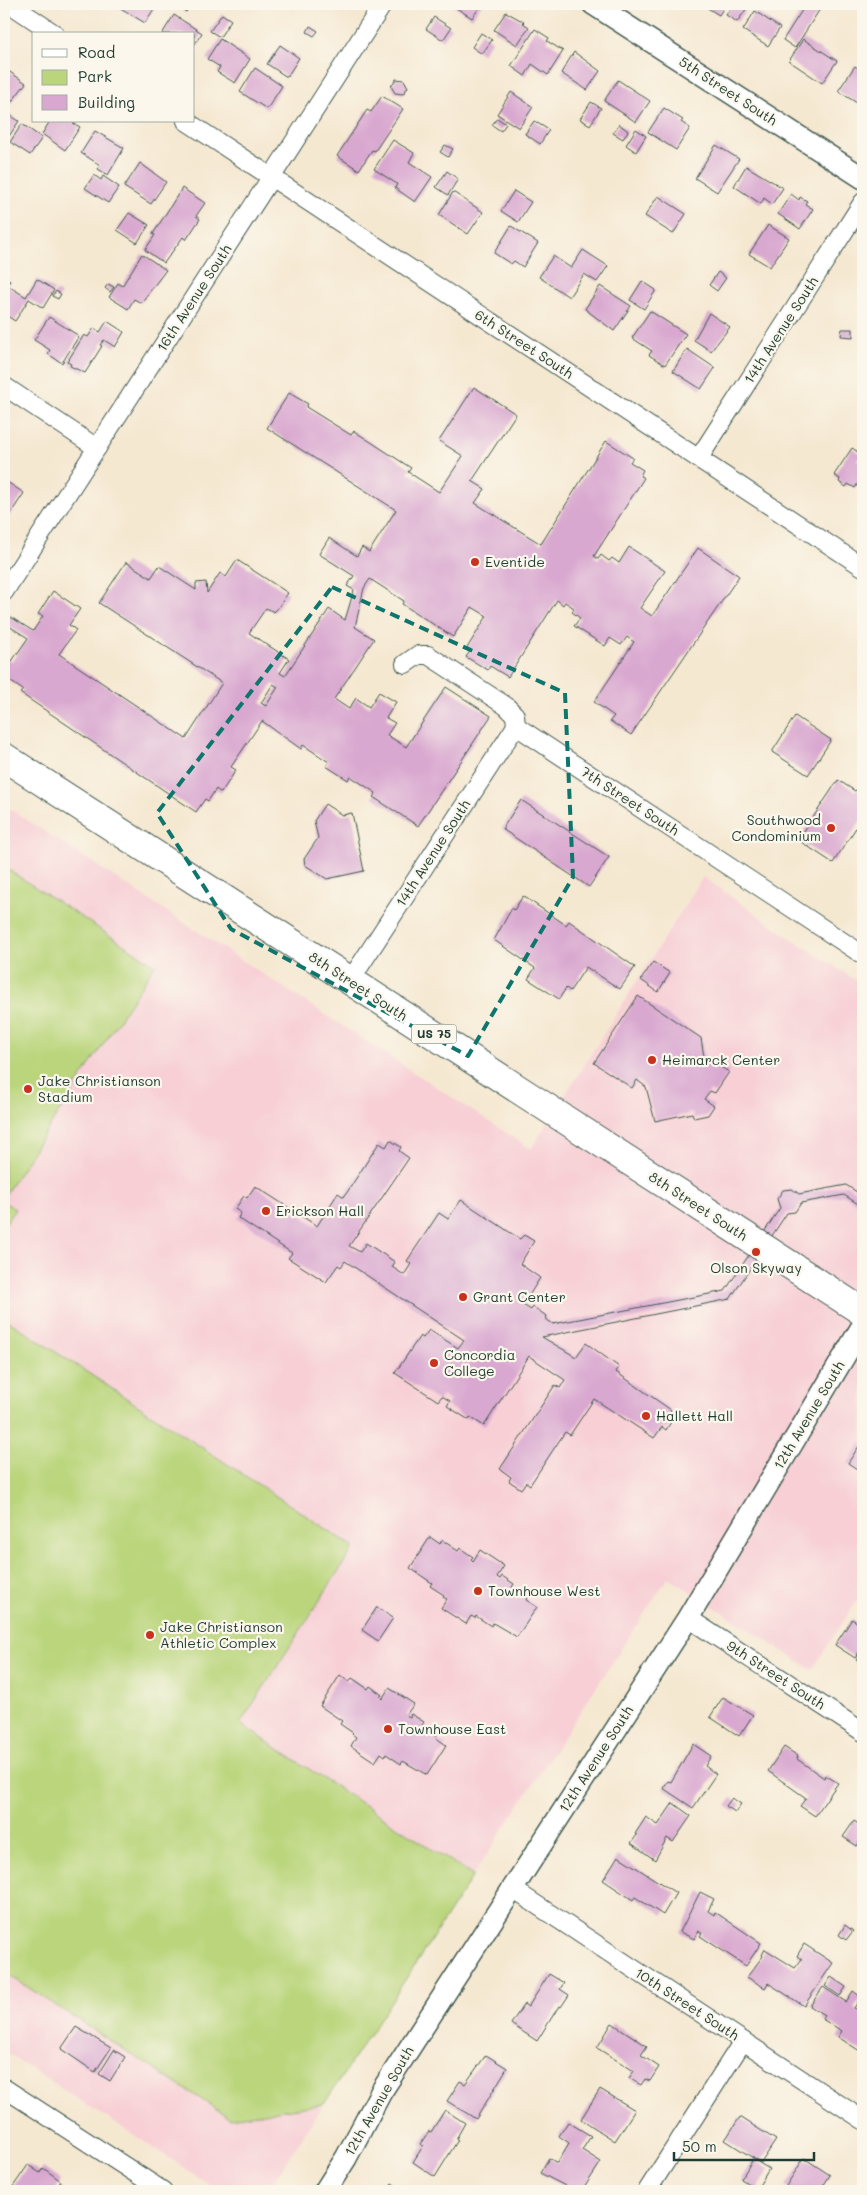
<svg xmlns="http://www.w3.org/2000/svg" width="867" height="2195" font-family="Mali,sans-serif">
<rect width="100%" height="100%" fill="#fbf7ec"/>
<filter id="ink" filterUnits="userSpaceOnUse"><feTurbulence type="fractalNoise" baseFrequency=".02" numOctaves="2"/><feDisplacementMap in="SourceGraphic" scale="10" xChannelSelector="R" yChannelSelector="G"/><feConvolveMatrix kernelMatrix="1 2 1 2 8 2 1 2 1" color-interpolation-filters="sRGB"/></filter>
<filter id="wash" filterUnits="userSpaceOnUse"><feTurbulence type="fractalNoise" baseFrequency=".0096" numOctaves="4" result="noise"/><feDisplacementMap in="SourceGraphic" scale="20" xChannelSelector="R" yChannelSelector="G"/><feGaussianBlur stdDeviation="1.12" result="paint"/><feColorMatrix in="noise" values="0 0 0 0 0 0 0 0 0 0 0 0 0 0 0 0 0 1.4 0 .05"/><feComposite in="paint" operator="in"/></filter>
<g filter="url(#wash)">
<rect width="100%" height="100%" fill="#f5e8d1"/>
<path fill="#f7cfd5" d="M4 805 531 1149 703 877 786 935 863 985V1591L812 1670 668 1577 267 2191H220L4 2051Z"/>
<g fill="#bad57b" stroke="#6c8958">
<path d="M4 867 155 965 4 1196Z"/>
<path d="M4 1202 15 1209 4 1226Z"/>
<path d="M4 1318 354 1547 240 1724 473 1876 324 2104 230 2118 4 1972Z"/>
</g>
<g id="blocks">
<g fill="#d9a8d0" fill-rule="evenodd">
<path d="M114 4H157L145 23Z"/>
<path d="M174 4H191L186 12Z"/>
<path d="M450 4H482L472 18Z"/>
<path d="M701 4H726L719 15Z"/>
<path d="M733 4H740L747 8 737 22 726 15Z"/>
<path d="M806 4H812L820 9 795 48 783 40Z"/>
<path d="M755 11 780 28 768 46 743 30Z"/>
<path d="M506 12 524 22 523 23 529 27 517 45 494 30Z"/>
<path d="M222 14 231 20 220 37 210 31Z"/>
<path d="M174 15 202 33 194 45V34H162Z"/>
<path d="M434 17 451 28 443 40 426 29Z"/>
<path d="M310 26 318 31 314 36 307 32Z"/>
<path d="M535 29 549 38 547 41 563 51 548 75 532 64 525 76 511 66Z"/>
<path d="M481 33 492 40 482 54 472 47Z"/>
<path d="M220 39 250 59 235 83 217 72 220 67 207 59Z"/>
<path d="M803 39 837 61 822 83 789 61Z"/>
<path d="M280 45 299 58 287 77 267 64Z"/>
<path d="M574 52 600 71 587 90 561 73Z"/>
<path d="M855 66 863 72V102L859 100 857 103 838 91Z"/>
<path d="M4 68 26 83 10 104 4 100Z"/>
<path d="M255 68 282 86 267 109 240 92Z"/>
<path d="M396 79 404 80 408 87 403 94 395 93 391 86Z"/>
<path d="M618 80 650 101 636 122 604 101Z"/>
<path d="M511 92 533 107 519 128 497 114Z"/>
<path d="M382 96 403 109 375 151 372 150 359 170 337 156 367 110 371 112Z"/>
<path d="M591 102 601 108 590 125 580 119Z"/>
<path d="M664 108 683 120 681 122 690 128 676 150 648 132Z"/>
<path d="M4 111 19 121 4 144Z"/>
<path d="M497 118 506 124 501 131 492 125Z"/>
<path d="M50 121H75L73 123 80 127 65 150 42 134Z"/>
<path d="M534 121 549 130 540 144 525 134Z"/>
<path d="M22 124 42 138 30 155 10 142Z"/>
<path d="M619 124 628 131 623 139 613 133Z"/>
<path d="M636 129 646 136 636 152 626 145Z"/>
<path d="M95 131 124 148 108 175 98 169 100 165 81 153Z"/>
<path d="M393 140 414 153 409 162 432 177 415 202 395 188 397 184 374 169Z"/>
<path d="M445 145 453 149 448 157 440 152Z"/>
<path d="M716 145 739 159 717 192 695 178Z"/>
<path d="M140 163 166 182 151 204 124 187Z"/>
<path d="M746 166 783 188 772 204 764 198 761 204 734 186Z"/>
<path d="M447 171 458 179 448 195 436 187Z"/>
<path d="M94 175 101 180 103 176 119 187 108 203 85 188Z"/>
<path d="M182 188 205 203 196 216 200 219 186 240 183 237 164 263 145 250 155 235 153 234Z"/>
<path d="M514 191 531 202 518 222 501 211Z"/>
<path d="M453 192 483 212 468 234 439 215Z"/>
<path d="M791 194 799 200 800 197 807 201 805 204 813 209 800 229 778 214Z"/>
<path d="M658 196 686 214 673 234 645 216Z"/>
<path d="M129 213 149 225 137 243 117 230Z"/>
<path d="M768 225 789 238 770 267 749 254Z"/>
<path d="M511 226 538 243 523 267 514 261 511 264 494 253Z"/>
<path d="M583 250 608 266 597 282 584 274 569 297 539 277 553 256 571 268Z"/>
<path d="M142 254 166 270 141 303 134 299 128 309 109 297 118 283 122 286Z"/>
<path d="M718 272 726 278 717 291 709 285Z"/>
<path d="M4 276 10 281 7 285 26 297 37 279 54 290 43 308 29 299 15 321 4 314Z"/>
<path d="M642 281 656 290 644 309 630 300Z"/>
<path d="M108 284 114 287 110 292 105 288Z"/>
<path d="M600 286 631 306 614 331 585 309Z"/>
<path d="M56 291 61 294 58 299 52 296Z"/>
<path d="M650 311 686 334 665 365 649 355 652 351 632 338Z"/>
<path d="M709 313 730 327 711 351 694 340Z"/>
<path d="M49 317 79 336 62 363 48 354 50 350 34 340Z"/>
<path d="M107 321 124 332 115 347 104 340 100 345 102 346 85 373 70 366 71 364 67 362 84 335 88 337 94 328 100 332Z"/>
<path d="M842 329H853V337L841 336Z"/>
<path d="M687 349 715 368 701 389 673 371Z"/>
<path d="M474 387 516 414 472 481 485 489 475 503 541 544 606 441 633 458 630 462 643 470 640 476 644 478 594 556 598 559 601 555 609 561 612 558 619 563 629 547 665 571 640 608 652 616 698 548 739 576 631 735 610 721 614 716 594 702 634 642 627 637 621 645 610 638 605 646 574 626 580 618 572 612 574 608 565 602 563 605 557 600 508 677 490 666 488 670 466 657 471 650 467 648 487 616 472 607 453 637 402 604 404 601 370 579 364 588 355 627 374 639 334 699 349 709 356 698 369 707 379 692 396 702 386 718 395 723 387 735 406 747 446 687 491 716 418 826 373 797 376 793 350 776 348 780 326 766 329 762 303 745 301 749 262 721 231 767 236 770 221 793 216 789 208 801 205 799 196 812 20 693 23 690 4 677V664L8 658 12 661 28 638 4 623V613L33 631 43 616 38 614 53 591 80 609 69 625 76 630 59 654 186 739 222 683 99 603 126 562 151 578 159 566 196 590V583L206 582 207 593 220 573 226 577 237 560 288 593 277 609 274 612 266 608 249 633 289 659 280 673 285 676 329 609 345 620 354 590 347 586 354 576 319 554 329 538 357 556 362 547 369 552 396 510 267 428 289 393 308 404 306 407 351 435 354 431 411 468 408 472 439 492 463 456 439 441ZM273 684 278 687 266 706 261 703Z"/>
<path d="M852 448 861 454 857 460 863 464V475L855 488 848 484 846 487 839 482 840 479 834 475Z"/>
<path d="M4 480 24 493 4 524Z"/>
<path d="M795 716 831 740 808 775 772 752Z"/>
<path d="M838 780 855 791 857 789 861 792 859 794 863 797V817L833 863 798 840Z"/>
<path d="M521 800 609 857 589 887 502 829Z"/>
<path d="M325 804 342 815 352 813 364 871 327 879 305 865 304 859 318 838 314 821Z"/>
<path d="M523 896 566 925 569 921 635 967 620 989 586 967 570 991 566 988 559 999 528 979 535 968 494 940 512 908 514 910Z"/>
<path d="M653 962 670 973 658 992 641 980Z"/>
<path d="M638 996 701 1038 704 1057 729 1072 715 1093 710 1091 704 1099 714 1106 708 1115 694 1118 692 1113 655 1121 646 1087 637 1080 632 1088 594 1063Z"/>
<path d="M390 1140 401 1147 399 1151 409 1158 349 1246 360 1252 366 1243 395 1262 392 1267 404 1275 411 1264 407 1261 439 1213 448 1219 461 1200 520 1239 524 1235 534 1241 520 1264 540 1278 523 1305 531 1310 533 1307 545 1315 547 1317 546 1319 553 1324 725 1291 780 1208 777 1199 783 1190 792 1189 799 1194 846 1185 863 1196V1207L844 1195 801 1203 795 1212 787 1213 730 1299 542 1337 576 1357 586 1343 619 1367 616 1372 671 1410 669 1414 674 1417 666 1430 662 1427 654 1438 594 1399 570 1435 565 1432 530 1485 526 1482 521 1489 509 1481 511 1477 500 1469 555 1385 560 1388 565 1380 529 1356 484 1426 470 1417 469 1420 447 1406 450 1401 442 1396 438 1401 395 1373 420 1336 423 1338 429 1330 458 1348 464 1340 345 1261 341 1267 338 1265 326 1282 288 1258 292 1253 238 1218 241 1213 235 1209 244 1196 247 1198 255 1186 317 1226 338 1193 344 1197 379 1143 386 1147Z"/>
<path d="M863 1440V1473L848 1463Z"/>
<path d="M430 1537 440 1544 442 1540 458 1551 460 1548 473 1557 471 1559 473 1561 480 1550 504 1566 497 1577 500 1579 502 1576 514 1584 512 1587 527 1597 526 1600 537 1607 517 1637 493 1623 491 1626 476 1616 475 1618 471 1616 466 1624 441 1608 447 1599 443 1597 444 1595 430 1586 432 1583 410 1568Z"/>
<path d="M377 1607 393 1618 378 1641 362 1630Z"/>
<path d="M852 1619 863 1626V1646L855 1658 835 1645Z"/>
<path d="M863 1650V1665L856 1660Z"/>
<path d="M340 1675 349 1682 352 1678 368 1689 370 1686 382 1695 380 1697 382 1699 389 1688 414 1704 406 1715 410 1717 411 1714 424 1722 422 1725 437 1735 435 1737 446 1745 427 1775 403 1761 401 1764 386 1754 385 1756 381 1753 375 1762 351 1746 356 1737 352 1734 353 1733 340 1724 342 1721 320 1706Z"/>
<path d="M723 1697 753 1715 739 1736 710 1717Z"/>
<path d="M693 1744 711 1756 705 1766 716 1774 693 1808 663 1788 668 1781 671 1782Z"/>
<path d="M784 1747 798 1756 797 1759 824 1778 825 1775 838 1783 815 1816 800 1806 806 1798 768 1771Z"/>
<path d="M732 1798 741 1804 735 1812 726 1806Z"/>
<path d="M673 1803 691 1816 673 1842 667 1838 655 1860 631 1843 637 1835 635 1834 646 1817 658 1825Z"/>
<path d="M854 1821 863 1827V1836L857 1846 843 1837Z"/>
<path d="M618 1856 676 1893 663 1915 635 1897 633 1900 603 1880Z"/>
<path d="M700 1892 714 1899 708 1911 714 1915 715 1912 761 1943 746 1966 700 1936 702 1933 698 1931 694 1939 680 1932Z"/>
<path d="M845 1925 853 1931 846 1940 839 1935Z"/>
<path d="M804 1944 833 1963 804 2006 768 1983 765 1988 747 1977 763 1956 762 1955 765 1949 795 1968 802 1959 797 1956Z"/>
<path d="M549 1974 564 1983 560 1989 569 1995 561 2007 559 2006 537 2041 511 2024 524 2004 528 2007Z"/>
<path d="M831 1977 846 1987 840 1996 825 1986Z"/>
<path d="M823 1987 846 2002 853 1991 861 1997 854 2008 860 2011 863 2010V2053L838 2037 842 2031 822 2019 824 2015 810 2006Z"/>
<path d="M612 2023 647 2046 641 2055 659 2067 650 2081 645 2079 641 2085 629 2078 634 2071 597 2048Z"/>
<path d="M76 2027 111 2048 95 2072 61 2049Z"/>
<path d="M114 2050 125 2057 110 2081 99 2074Z"/>
<path d="M486 2055 507 2068 476 2119 447 2101 460 2081 465 2084Z"/>
<path d="M600 2089 635 2110 615 2141 581 2119Z"/>
<path d="M445 2110 465 2123 456 2139 458 2140 435 2177 413 2162 423 2146 420 2144 429 2131 431 2132Z"/>
<path d="M740 2117 776 2140 761 2163 725 2140Z"/>
<path d="M568 2122 591 2136 582 2150 601 2162 582 2191H575L540 2173 549 2158 557 2163 569 2143 559 2136Z"/>
<path d="M804 2158 830 2175 820 2191H794L786 2186Z"/>
<path d="M753 2159 769 2169 757 2189 741 2179Z"/>
<path d="M28 2165 40 2173 43 2168 61 2181 55 2191H10Z"/>
<path d="M392 2183 404 2191H387Z"/>
</g>
</g>
</g>
<g filter="url(#ink)">
<use href="#blocks" fill-opacity="0" stroke="#3f574c" stroke-width="1"/>
<g fill="none" stroke-linecap="round" stroke-linejoin="round">
<defs>
<g id="minor">
<path d="M10 4 55 34"/>
<path d="M186 121 863 567"/>
<path d="M4 386 97 448"/>
<path d="M699 458 863 202"/>
<path d="M4 592 383 4"/>
<path d="M405 664 418 655H428L506 706 515 715 516 726"/>
<path d="M516 726 863 955"/>
<path d="M350 981 516 726"/>
<path d="M688 1618 863 1732"/>
<path d="M511 1888 863 2120"/>
<path d="M4 2088 163 2191"/>
<path d="M647 2191 743 2041"/>
</g>
<g id="tertiary">
<path d="M593 4 863 178"/>
<path d="M325 2191 346 2158 381 2092 688 1618 863 1325"/>
</g>
<path id="primary" d="M4 757 863 1312"/>
</defs>
<use href="#minor" stroke="#3f574c" stroke-width="20"/>
<use href="#tertiary" stroke="#3f574c" stroke-width="24"/>
<use href="#primary" stroke="#3f574c" stroke-width="30"/>
<use href="#minor" stroke="#fff" stroke-width="18"/>
<use href="#tertiary" stroke="#fff" stroke-width="21"/>
<use href="#primary" stroke="#fff" stroke-width="28"/>
</g>
</g>
<path fill="none" stroke="#0f766e" stroke-width="4" stroke-dasharray="10 6" stroke-linejoin="round" d="M332 587 565 693 573 877 468 1056 231 929 157 813Z"/>
<g fill="#c8321e" stroke="#fbf7ec" stroke-width="2">
<circle cx="475" cy="562" r="5"/>
<circle cx="831" cy="828" r="5"/>
<circle cx="652" cy="1060" r="5"/>
<circle cx="28" cy="1089" r="5"/>
<circle cx="266" cy="1211" r="5"/>
<circle cx="756" cy="1252" r="5"/>
<circle cx="463" cy="1297" r="5"/>
<circle cx="434" cy="1363" r="5"/>
<circle cx="646" cy="1416" r="5"/>
<circle cx="478" cy="1591" r="5"/>
<circle cx="150" cy="1635" r="5"/>
<circle cx="388" cy="1729" r="5"/>
</g>
<g text-anchor="middle" stroke-width="4.5" stroke-linejoin="round" paint-order="stroke">
<rect fill="#fbf7ec" stroke="#61756b" stroke-width="1" x="411.5" y="1024.5" width="45" height="19" rx="4"/>
<g font-size="12" font-weight="bold" fill="#1f3d34">
<text x="434" y="1038">US 75</text>
</g>
<g font-size="14" fill="#1f3d34" stroke="#fbf7ec">
<text transform="translate(728 91) rotate(33)" y="5">5th Street South</text>
<text transform="translate(194 298) rotate(-57)" y="5">16th Avenue South</text>
<text transform="translate(781 330) rotate(-57)" y="5">14th Avenue South</text>
<text transform="translate(524 344) rotate(33)" y="5">6th Street South</text>
<text transform="translate(630 801) rotate(33)" y="5">7th Street South</text>
<text transform="translate(433 853) rotate(-57)" y="5">14th Avenue South</text>
<text transform="translate(358 986) rotate(33)" y="5">8th Street South</text>
<text transform="translate(698 1206) rotate(33)" y="5">8th Street South</text>
<text transform="translate(809 1415) rotate(-59)" y="5">12th Avenue South</text>
<text transform="translate(776 1675) rotate(33)" y="5">9th Street South</text>
<text transform="translate(596 1759) rotate(-57)" y="5">12th Avenue South</text>
<text transform="translate(687 2004) rotate(33)" y="5">10th Street South</text>
<text transform="translate(379 2101) rotate(-60)" y="5">12th Avenue South</text>
</g>
<g font-size="14" fill="#1f3d34" stroke="#fbf7ec" text-anchor="start">
<text x="485" y="567">Eventide</text>
<text x="821" y="825" text-anchor="end">Southwood<tspan x="821" dy="16">Condominium</tspan></text>
<text x="662" y="1065">Heimarck Center</text>
<text x="38" y="1086">Jake Christianson<tspan x="38" dy="16">Stadium</tspan></text>
<text x="276" y="1216">Erickson Hall</text>
<text x="756" y="1273" text-anchor="middle">Olson Skyway</text>
<text x="473" y="1302">Grant Center</text>
<text x="444" y="1360">Concordia<tspan x="444" dy="16">College</tspan></text>
<text x="656" y="1421">Hallett Hall</text>
<text x="488" y="1596">Townhouse West</text>
<text x="160" y="1632">Jake Christianson<tspan x="160" dy="16">Athletic Complex</tspan></text>
<text x="398" y="1734">Townhouse East</text>
</g>
</g>
<rect width="867" height="2195" fill="none" stroke="#fbf7ec" stroke-width="20"/>
<rect x="32" y="32" width="162" height="90" fill="#fbf7ec" stroke="#a3ada2"/>
<rect x="42" y="49" width="25" height="8" fill="#ffffff" stroke="#a3ada2"/>
<text x="78" y="58" font-size="15" fill="#1f3d34">Road</text>
<rect x="42" y="70" width="25" height="15" fill="#bad57b" stroke="#a3ada2"/>
<text x="78" y="82" font-size="15" fill="#1f3d34">Park</text>
<rect x="42" y="95" width="25" height="15" fill="#d9a8d0" stroke="#a3ada2"/>
<text x="78" y="108" font-size="15" fill="#1f3d34">Building</text>
<path d="M674 2152v8h140v-8" fill="none" stroke="#1f3d34" stroke-width="2.5"/>
<text x="682" y="2152" font-size="15" fill="#1f3d34" stroke="#fbf7ec" stroke-width="4" paint-order="stroke">50 m</text>
</svg>
